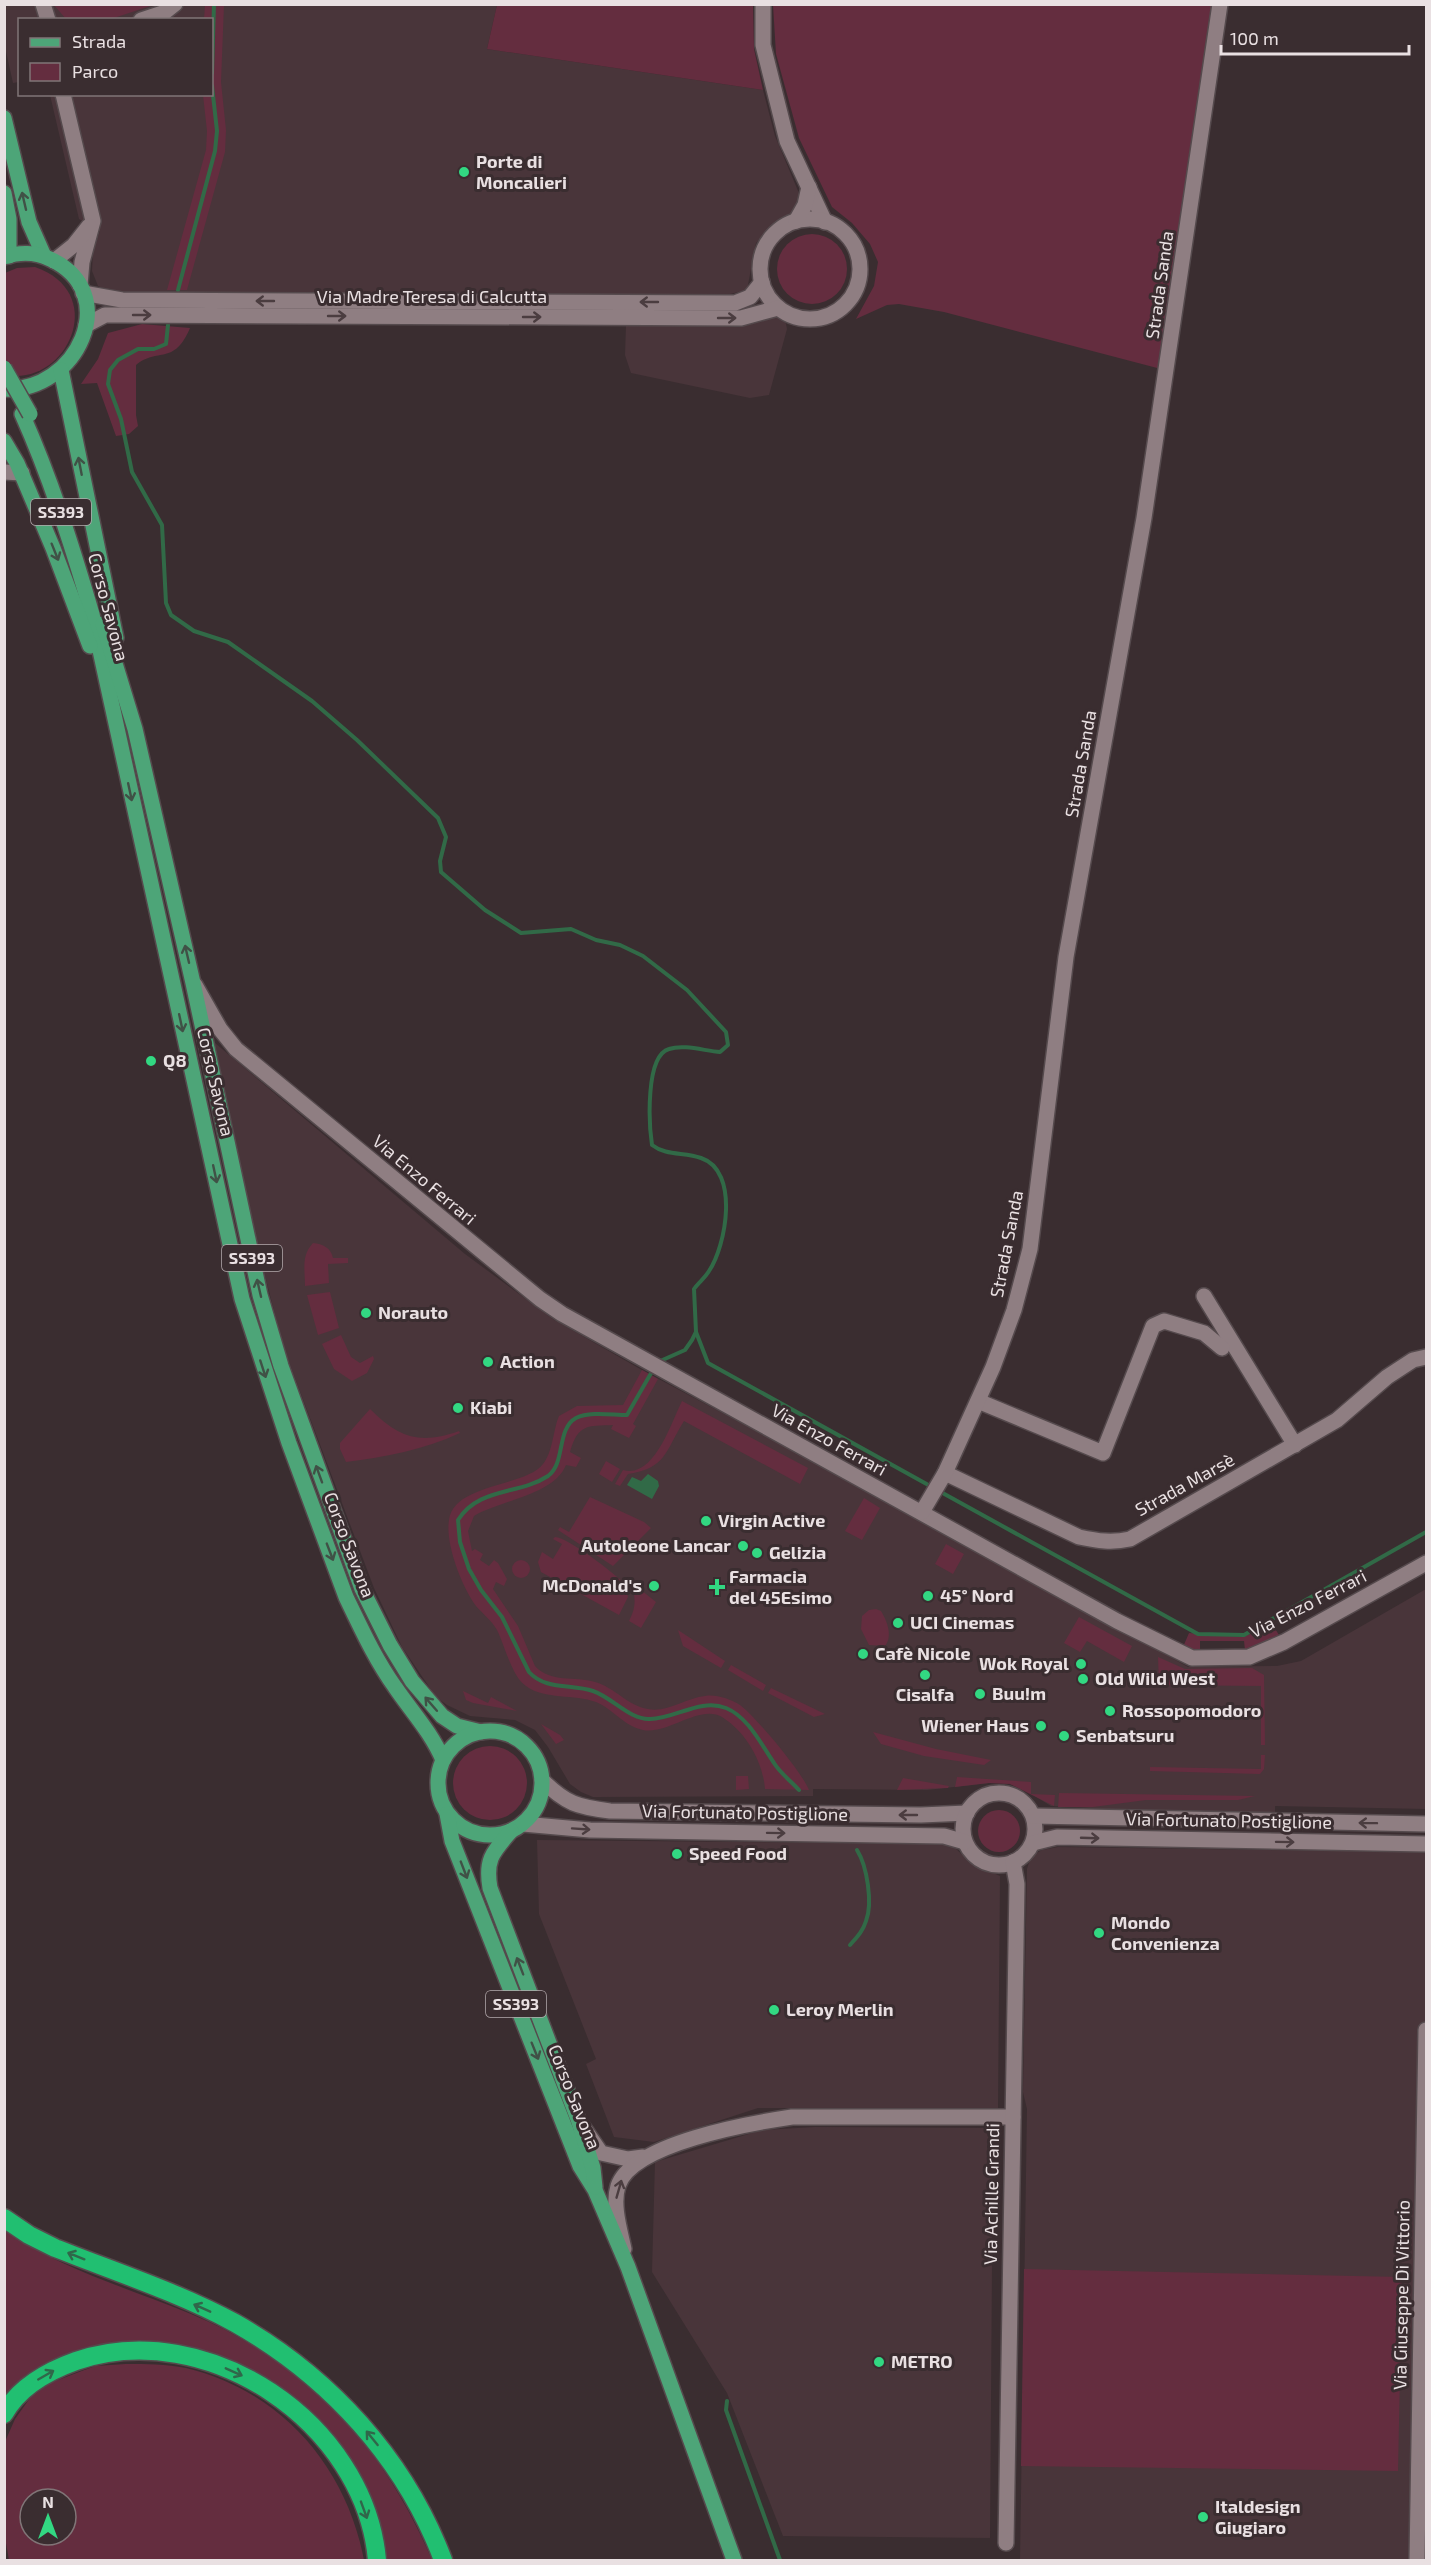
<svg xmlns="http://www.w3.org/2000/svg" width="1431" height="2565" font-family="'Exo 2',sans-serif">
<rect width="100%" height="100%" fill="#3a2d30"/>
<g fill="#49353a">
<path d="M4 5H497L487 49 763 90 775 136 801 198 795 212 782 217 756 243 747 290 726 295 110 292 98 286 92 271 93 250 100 231 79 219 50 95 212 94V20H20L19 82 13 83 5 47Z"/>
<path d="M775 317 785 319 787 329 769 395 750 398 631 373 625 355 626 325 745 326Z"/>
<path d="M215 1043 465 1254 553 1319 642 1370 921 1519 1188 1667 1277 1666 1301 1661 1426 1589V1809L1275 1806V1813L1148 1811 1068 1807 1051 1806 1020 1787 1010 1784 989 1783 927 1790 813 1789V1796L593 1797 581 1792 570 1784 548 1747 535 1730 515 1720 470 1716 447 1705 436 1697 402 1647 374 1588 284 1349 251 1222Z"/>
<path d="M537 1840 946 1844 954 1847 972 1864 1000 1876 998 2108H758L654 2142 614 2137 586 2064 596 2059 539 1914Z"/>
<path d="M1058 1847 1426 1852V2560H1020L1027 2109 1023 2092 1027 1869 1031 1856 1042 1850Z"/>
<path d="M815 2127 993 2128 990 2538 783 2536 727 2393 652 2272 655 2162 762 2130Z"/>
</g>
<g fill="#642d3f" fill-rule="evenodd">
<path d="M54 5H153L111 19H66Z"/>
<path d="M205 5H224L221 82 226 130 225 152 187 290H167L206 150 207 131 203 95 212 94V20L204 19Z"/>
<path d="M497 5H753L754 49 763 90 487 49Z"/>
<path d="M773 5H1216L1161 369 944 312 899 304 887 305 856 319 874 286 878 262 870 244 852 223 832 207 799 138 776 54Z"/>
<circle cx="812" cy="269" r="35"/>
<path d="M35 267C110 293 67 387 5 375V273L17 268Z"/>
<path d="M142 324 190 328C174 366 158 347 136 365V415L138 426 129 434 116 436 97 383 81 384 98 359 108 333Z"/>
<path d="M313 1243C323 1244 331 1248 333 1258H348V1263L328 1264 329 1283 305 1286C305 1269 301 1256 313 1243Z"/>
<path d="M330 1292 339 1328 318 1335 307 1295Z"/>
<path d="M341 1335 351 1357 360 1363 373 1356 374 1359 367 1373 352 1381 334 1369 322 1344Z"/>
<path d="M642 1370 658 1379 633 1424 636 1426 629 1438 611 1429 613 1425C587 1426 578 1424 570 1452L581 1458 576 1467 566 1465C554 1495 501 1500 474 1516L468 1531 472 1551 475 1549 483 1554 480 1560 489 1566 494 1560 498 1563 507 1579 504 1586 496 1582 493 1589 518 1626 535 1666C550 1683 575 1676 595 1682 614 1687 628 1706 648 1709 667 1713 686 1698 705 1696 716 1694 730 1699 740 1705 755 1716 802 1772 809 1790L765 1789C763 1762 746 1732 722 1717 700 1704 667 1735 643 1730 624 1726 613 1709 596 1702 574 1694 545 1700 526 1686 512 1677 505 1646 497 1630 492 1621 483 1614 476 1606 462 1587 445 1544 449 1520 454 1483 526 1487 543 1464 553 1452 553 1430 559 1416L577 1406 623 1405Z"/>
<path d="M682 1401 808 1468 800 1484 684 1421C665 1451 667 1468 628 1474L620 1486 615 1484 623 1470C654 1479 671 1423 682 1401Z"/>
<path d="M370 1409C399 1438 420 1445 459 1431L460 1433C423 1450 386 1457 346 1462L340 1449V1443Z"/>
<path d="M606 1461 620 1469 612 1482 599 1474Z"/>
<path d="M590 1497 644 1522 651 1528 613 1566 558 1530 560 1527 569 1532Z"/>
<path d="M864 1498 880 1508 862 1540 845 1531Z"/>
<path d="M555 1537C569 1538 614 1573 625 1584L628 1597 619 1615 541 1572 538 1562 542 1552 553 1559 562 1544 553 1539Z"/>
<path d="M946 1544 964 1554 953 1574 935 1564Z"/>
<circle cx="521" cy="1569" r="9"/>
<path d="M632 1583 656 1602 641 1628 629 1621C637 1606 635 1599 632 1583Z"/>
<path d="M876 1609 881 1611C887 1621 893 1636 885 1646L869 1645 861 1629 862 1616 869 1610Z"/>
<path d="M1079 1617 1132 1646 1124 1662 1087 1641 1080 1652 1064 1643Z"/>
<path d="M1272 1624 1279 1635 1249 1649 1245 1650 1244 1641H1200V1651L1183 1647 1189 1633 1243 1637Z"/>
<path d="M678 1630 725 1661 721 1668 683 1646Z"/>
<path d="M1158 1657 1185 1669 1252 1668 1264 1675 1265 1745H1261V1686L1159 1685Z"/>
<path d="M731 1665 766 1685 763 1691 728 1670Z"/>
<path d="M771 1688 825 1714 814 1717 768 1693Z"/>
<path d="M463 1691 488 1703 491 1697 517 1711 473 1703 466 1700Z"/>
<path d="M541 1724 560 1735 564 1740 556 1744Z"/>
<path d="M873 1732 936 1749 991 1760 984 1765 924 1756 881 1744Z"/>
<circle cx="490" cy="1783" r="37"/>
<path d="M1261 1755H1265L1264 1769 1260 1774 1150 1771V1767L1261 1769Z"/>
<path d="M736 1776H748L749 1789 736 1790Z"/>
<path d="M957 1777 1031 1782V1794L1055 1795 1054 1806 1010 1784 989 1783 955 1787Z"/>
<path d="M903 1778 949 1786 948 1788 897 1790Z"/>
<path d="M1059 1793 1255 1796 1238 1800H1146L1093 1807H1058Z"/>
<circle cx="999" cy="1831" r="21"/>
<path d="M5 2231C61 2269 128 2288 191 2314 308 2363 383 2445 432 2560H384C368 2518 358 2467 329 2432 260 2348 120 2309 26 2375 18 2381 11 2391 5 2398Z"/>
<path d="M1024 2269 1402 2277 1398 2471 1021 2466Z"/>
<path d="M126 2364C146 2364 166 2364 186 2368 281 2391 346 2466 364 2560H9L4 2532V2444L15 2419 30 2398 50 2383 95 2366ZM30 2499H66V2535H30Z"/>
</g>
<path fill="#316a47" d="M648 1474 658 1481 659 1486 652 1499 627 1485 632 1477 641 1481Z"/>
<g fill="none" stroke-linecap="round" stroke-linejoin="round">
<g stroke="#316a47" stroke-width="4">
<path d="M212 73 214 4"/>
<path d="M178 290 215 151 217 131 212 86"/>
<path d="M168 325 166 344 154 349H138L118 360 110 370 108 384 121 419 132 472 162 525 166 603 171 615 194 631 228 642 312 701 357 740 438 818 446 837 440 861 441 872 485 910 521 933 571 929 596 940 620 945 643 956 687 990 726 1032 728 1045 720 1052C705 1051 684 1044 669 1049 645 1056 649 1125 652 1145 666 1156 684 1152 701 1158 740 1171 726 1246 709 1271 705 1278 698 1283 694 1289L696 1332 692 1340 685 1350 658 1362"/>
<path d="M696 1332 708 1363 932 1487"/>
<path d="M654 1368 627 1415C612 1415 590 1411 576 1418 556 1429 566 1463 548 1476 519 1495 479 1487 458 1520L460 1542 469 1569 481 1590 502 1617 529 1672C545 1690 571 1684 593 1691 613 1698 630 1720 650 1719 675 1719 700 1698 726 1708 748 1717 761 1744 774 1763 780 1773 791 1781 799 1790"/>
<path d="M939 1491 1198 1634 1244 1635 1426 1532"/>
<path d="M850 1945C857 1937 863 1931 866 1921 873 1903 867 1866 857 1850"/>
<path d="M727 2401 726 2410 780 2560"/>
</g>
<defs>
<g id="minor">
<path d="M43 4 48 20"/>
<path d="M763 4V45L787 141 825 222"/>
<path d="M141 20 165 12 175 4"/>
<path d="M63 94 93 221 82 262 80 285"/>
<circle cx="810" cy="269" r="50"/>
<path d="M796 221 805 205 809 187"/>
<path d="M54 261 74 245 89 226"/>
<path d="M83 293 122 300 735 303 750 297 762 282"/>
<path d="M86 325 105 315H121L741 318 778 308"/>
<path d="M4 472 22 473"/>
<path d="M195 985 220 1029 236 1049 540 1299 562 1314 1117 1621 1192 1658 1249 1657 1284 1642 1426 1563"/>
<path d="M1204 1296 1295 1445"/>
<path d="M978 1401 1103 1453 1153 1326 1164 1321 1204 1333 1222 1348"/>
<path d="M945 1473 1079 1537C1098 1541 1112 1543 1130 1539L1337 1420 1387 1377 1413 1360 1426 1357"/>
<path d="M922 1512 945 1473 993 1367 1014 1310 1030 1249 1066 957 1144 518 1220 4"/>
<path d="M542 1780C566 1804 578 1807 610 1811L921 1815 967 1813"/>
<circle cx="999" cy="1829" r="36"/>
<path d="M1033 1816 1426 1824"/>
<path d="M523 1824 590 1830 944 1836 965 1842"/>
<path d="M1033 1843 1057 1837 1426 1844"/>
<path d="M581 2124 601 2153 628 2159 643 2157"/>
<path d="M624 2249C620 2230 612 2205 618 2186 632 2143 752 2123 792 2117H1013"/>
<path d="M1006 2543 1017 1884 1013 1862"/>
<path d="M1417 2560 1426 2030"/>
</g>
<g id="major">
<path d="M4 118 29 222 44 256"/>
<path d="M4 193 9 219V256"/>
<path d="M4 257C19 252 36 252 50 259 124 293 77 393 4 389"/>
<path d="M61 370 116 638"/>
<path d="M22 414C51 479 72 546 92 614L242 1299 289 1443 346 1597C361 1628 375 1659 395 1687 412 1712 431 1732 443 1760"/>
<path d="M4 441 17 463 53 548 90 646"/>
<path d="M103 624 135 729 193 983 260 1295 281 1366 362 1589 390 1645 412 1681 442 1716 457 1726 481 1732"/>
<circle cx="490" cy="1783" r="52"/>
<path d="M447 1814 452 1841 580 2166 595 2190 628 2267 734 2560"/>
<path d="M511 1831C493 1852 485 1859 490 1888L578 2119 593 2168 595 2187"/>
</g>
<g id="highway">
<path d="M4 2218 29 2235 55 2248C113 2271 180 2293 235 2323 329 2376 405 2459 443 2560"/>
<path d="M4 2414C19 2387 48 2371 76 2361 207 2316 365 2423 377 2560"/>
</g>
</defs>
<use href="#minor" stroke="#554a4d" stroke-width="18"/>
<use href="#major" stroke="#554a4d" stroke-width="18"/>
<use href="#highway" stroke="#554a4d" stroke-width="21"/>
<use href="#minor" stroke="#8f7e82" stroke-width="15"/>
<use href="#major" stroke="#4da578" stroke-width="15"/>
<use href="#highway" stroke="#21bf71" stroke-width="18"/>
<defs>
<path id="major-bridge" d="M4 368 30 414"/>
</defs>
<use href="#major-bridge" stroke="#554a4d" stroke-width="18" stroke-linecap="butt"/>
<use href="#major-bridge" stroke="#4da578" stroke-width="15"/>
</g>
<defs><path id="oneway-shaft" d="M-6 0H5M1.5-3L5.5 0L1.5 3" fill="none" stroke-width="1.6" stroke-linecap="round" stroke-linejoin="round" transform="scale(1.5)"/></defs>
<g stroke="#405146">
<use href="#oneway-shaft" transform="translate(24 201) rotate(-103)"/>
<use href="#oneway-shaft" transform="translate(80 466) rotate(-101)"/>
<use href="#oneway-shaft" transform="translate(55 552) rotate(68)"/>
<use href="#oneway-shaft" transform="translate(130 792) rotate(78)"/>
<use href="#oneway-shaft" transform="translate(187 954) rotate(-103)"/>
<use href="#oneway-shaft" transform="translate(181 1023) rotate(78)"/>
<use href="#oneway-shaft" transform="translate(215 1174) rotate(78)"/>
<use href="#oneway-shaft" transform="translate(259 1288) rotate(-103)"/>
<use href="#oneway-shaft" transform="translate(263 1369) rotate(72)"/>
<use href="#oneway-shaft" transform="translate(319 1474) rotate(-110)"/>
<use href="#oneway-shaft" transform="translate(330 1552) rotate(69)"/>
<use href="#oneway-shaft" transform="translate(431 1704) rotate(-131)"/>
<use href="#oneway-shaft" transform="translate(464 1870) rotate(69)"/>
<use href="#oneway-shaft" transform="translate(520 1966) rotate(-111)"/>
<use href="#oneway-shaft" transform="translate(535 2051) rotate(68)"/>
</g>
<g stroke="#4b3d40">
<use href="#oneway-shaft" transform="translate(265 301) rotate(-180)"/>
<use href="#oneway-shaft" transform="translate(649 302) rotate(-180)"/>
<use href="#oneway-shaft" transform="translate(142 315)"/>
<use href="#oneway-shaft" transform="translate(337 316)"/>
<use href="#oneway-shaft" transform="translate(532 317)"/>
<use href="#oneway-shaft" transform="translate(727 318)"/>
<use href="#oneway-shaft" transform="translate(908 1815) rotate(-180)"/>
<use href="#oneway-shaft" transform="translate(1368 1823) rotate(-179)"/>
<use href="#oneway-shaft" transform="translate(581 1829) rotate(4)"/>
<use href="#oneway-shaft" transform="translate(776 1833) rotate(1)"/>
<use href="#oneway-shaft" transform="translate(1090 1838) rotate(2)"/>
<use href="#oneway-shaft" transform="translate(1285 1842) rotate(1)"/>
<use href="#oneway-shaft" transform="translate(619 2189) rotate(-74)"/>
</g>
<g stroke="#30674a">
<use href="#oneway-shaft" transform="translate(76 2256) rotate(-158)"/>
<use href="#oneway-shaft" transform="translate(202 2308) rotate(-156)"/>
<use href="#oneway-shaft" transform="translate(234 2372) rotate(24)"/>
<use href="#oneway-shaft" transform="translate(46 2375) rotate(-30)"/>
<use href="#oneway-shaft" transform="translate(372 2438) rotate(-129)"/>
<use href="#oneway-shaft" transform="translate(364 2510) rotate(70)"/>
</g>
<g fill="#32d882" stroke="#3a2d30" stroke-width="2">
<circle cx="464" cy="172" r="6"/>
<circle cx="151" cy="1061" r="6"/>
<circle cx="366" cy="1313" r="6"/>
<circle cx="488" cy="1362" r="6"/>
<circle cx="458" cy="1408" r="6"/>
<circle cx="706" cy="1521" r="6"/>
<circle cx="743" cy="1546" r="6"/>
<circle cx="757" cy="1553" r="6"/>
<circle cx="654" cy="1586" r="6"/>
<path d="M714 1578h6v6h6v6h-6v6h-6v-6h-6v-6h6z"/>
<circle cx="928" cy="1596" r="6"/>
<circle cx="898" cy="1623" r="6"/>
<circle cx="863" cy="1654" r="6"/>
<circle cx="1081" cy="1664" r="6"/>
<circle cx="925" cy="1675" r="6"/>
<circle cx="1083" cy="1679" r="6"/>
<circle cx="980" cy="1694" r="6"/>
<circle cx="1110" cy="1711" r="6"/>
<circle cx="1041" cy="1726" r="6"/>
<circle cx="1064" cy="1736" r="6"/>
<circle cx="677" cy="1854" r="6"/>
<circle cx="1099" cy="1933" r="6"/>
<circle cx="774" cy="2010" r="6"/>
<circle cx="879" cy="2362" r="6"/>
<circle cx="1203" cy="2517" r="6"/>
</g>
<g text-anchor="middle" stroke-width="6" stroke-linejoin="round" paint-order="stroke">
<g fill="#3a2d30" stroke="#b4aaad" stroke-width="1.5">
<rect x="31" y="499" width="60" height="26" rx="4.5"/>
<rect x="222" y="1245" width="60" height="26" rx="4.5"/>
<rect x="486" y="1991" width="60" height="26" rx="4.5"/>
</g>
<g font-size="16" font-weight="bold" fill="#e9e0e2">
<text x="61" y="518">SS393</text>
<text x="252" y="1264">SS393</text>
<text x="516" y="2010">SS393</text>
</g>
<g font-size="18" font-weight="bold" fill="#e9e0e2" stroke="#3a2d30" text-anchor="start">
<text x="476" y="168">Porte di<tspan x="476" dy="21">Moncalieri</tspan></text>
<text x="163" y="1067">Q8</text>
<text x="378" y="1319">Norauto</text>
<text x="500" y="1368">Action</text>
<text x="470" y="1414">Kiabi</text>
<text x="718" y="1527">Virgin Active</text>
<text x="731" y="1552" text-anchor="end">Autoleone Lancar</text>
<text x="769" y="1559">Gelizia</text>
<text x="729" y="1583">Farmacia<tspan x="729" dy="21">del 45Esimo</tspan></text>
<text x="642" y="1592" text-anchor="end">McDonald's</text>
<text x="940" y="1602">45° Nord</text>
<text x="910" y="1629">UCI Cinemas</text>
<text x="875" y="1660">Cafè Nicole</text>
<text x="1069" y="1670" text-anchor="end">Wok Royal</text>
<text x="1095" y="1685">Old Wild West</text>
<text x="992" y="1700">Buu!m</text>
<text x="925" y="1701" text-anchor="middle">Cisalfa</text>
<text x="1122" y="1717">Rossopomodoro</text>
<text x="1029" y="1732" text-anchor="end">Wiener Haus</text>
<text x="1076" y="1742">Senbatsuru</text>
<text x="689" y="1860">Speed Food</text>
<text x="1111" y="1929">Mondo<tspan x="1111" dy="21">Convenienza</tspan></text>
<text x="786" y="2016">Leroy Merlin</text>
<text x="891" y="2368">METRO</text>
<text x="1215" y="2513">Italdesign<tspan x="1215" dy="21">Giugiaro</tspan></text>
</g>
<g font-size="18" fill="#e9e0e2" stroke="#3a2d30">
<text transform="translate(1160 285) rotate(-82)" y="6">Strada Sanda</text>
<text x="432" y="303">Via Madre Teresa di Calcutta</text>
<text transform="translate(108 607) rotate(75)" y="6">Corso Savona</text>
<text transform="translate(1081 764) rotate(-80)" y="6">Strada Sanda</text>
<text transform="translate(215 1082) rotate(77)" y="6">Corso Savona</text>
<text transform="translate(424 1180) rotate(40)" y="6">Via Enzo Ferrari</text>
<text transform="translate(1007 1244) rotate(-79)" y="6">Strada Sanda</text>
<text transform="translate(829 1440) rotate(29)" y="6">Via Enzo Ferrari</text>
<text transform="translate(1185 1485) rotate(-29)" y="6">Strada Marsè</text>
<text transform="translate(349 1545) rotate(69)" y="6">Corso Savona</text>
<text transform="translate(1308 1604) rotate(-27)" y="6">Via Enzo Ferrari</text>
<text transform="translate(745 1813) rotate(1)" y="6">Via Fortunato Postiglione</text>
<text transform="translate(1229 1821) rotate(1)" y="6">Via Fortunato Postiglione</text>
<text transform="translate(574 2097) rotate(68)" y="6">Corso Savona</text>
<text transform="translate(992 2194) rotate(-89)" y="6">Via Achille Grandi</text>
<text transform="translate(1402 2295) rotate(-89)" y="6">Via Giuseppe Di Vittorio</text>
</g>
</g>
<rect width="1431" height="2565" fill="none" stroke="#e9e0e2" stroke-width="12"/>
<rect x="18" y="18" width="195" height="78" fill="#3a2d30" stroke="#807577" stroke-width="1.5"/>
<rect x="30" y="38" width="30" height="9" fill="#4da578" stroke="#807577" stroke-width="1.5"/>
<text x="72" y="48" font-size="18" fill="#e9e0e2">Strada</text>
<rect x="30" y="63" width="30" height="18" fill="#642d3f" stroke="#807577" stroke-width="1.5"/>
<text x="72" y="78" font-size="18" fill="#e9e0e2">Parco</text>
<g transform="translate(48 2517)"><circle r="28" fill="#3a2d30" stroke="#807577" stroke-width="1.5"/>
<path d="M0-4.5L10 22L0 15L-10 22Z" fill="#32d882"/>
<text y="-9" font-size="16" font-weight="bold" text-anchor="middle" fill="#e9e0e2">N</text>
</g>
<path d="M1221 45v9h188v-9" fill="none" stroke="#e9e0e2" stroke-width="3"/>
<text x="1230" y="45" font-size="18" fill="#e9e0e2" stroke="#3a2d30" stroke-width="4.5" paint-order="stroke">100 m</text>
</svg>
